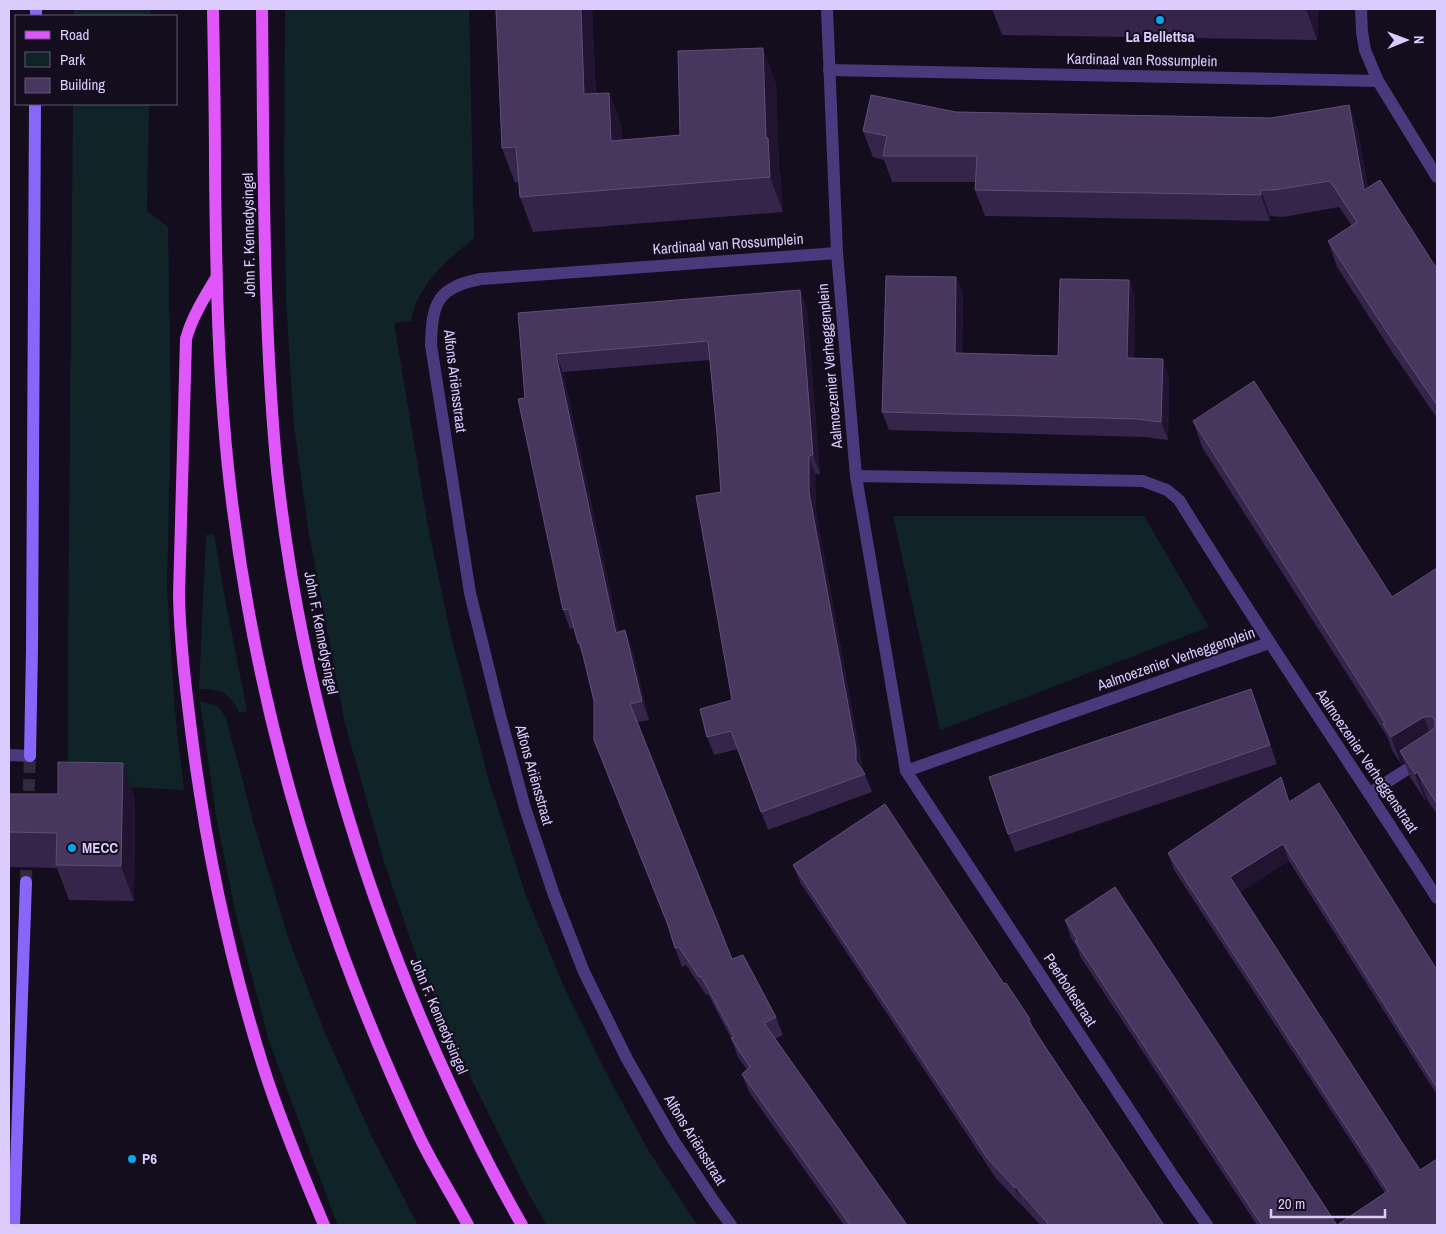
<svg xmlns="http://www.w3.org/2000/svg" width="1446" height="1234" font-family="'Archivo Narrow',sans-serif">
<rect width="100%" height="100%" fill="#130d1e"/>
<g fill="#102428">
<rect x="74" y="9" width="77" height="7"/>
<path d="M285 9H469L474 238C447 260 417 285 411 321L394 323 428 526 451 636 489 781 525 893 564 987 606 1073 647 1148 697 1225H547L527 1191 470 1076 417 958 385 865 345 724 309 534 294 427 286 299 284 164Z"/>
<path d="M73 104H149L147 211 168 227 171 409 167 587 175 713 184 790 68 784V636Z"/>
<path d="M893 516H1144L1209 627 940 730Z"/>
<path d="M214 534 223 588 247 711 239 713C231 693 221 688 199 689L206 535Z"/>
<path d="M200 701C216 705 217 704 226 718L255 828 289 940 325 1033 373 1139 418 1225H338L333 1213 269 1041 237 920 216 816Z"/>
</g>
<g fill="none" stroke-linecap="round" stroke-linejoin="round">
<g stroke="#312a3f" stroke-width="12" stroke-dasharray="12 6" stroke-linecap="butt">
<path d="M28 809 30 756"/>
<path d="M26 882 27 852"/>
</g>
<path stroke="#4a397c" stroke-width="12" d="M9 755 30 756"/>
<g stroke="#4a397c" stroke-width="12">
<path d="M827 9 837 253 856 476 906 771 1269 643"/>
<path d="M1361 9 1362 32 1365 50 1378 81 1437 177"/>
<path d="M829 70 1378 81"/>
<path d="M856 476 1143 481 1167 490 1179 500C1262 635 1352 765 1437 898"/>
<path d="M906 771 1173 1176 1207 1225"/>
<path d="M1370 793 1437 750"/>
<path d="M731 1225 715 1203 672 1138 627 1059 584 972 554 895 525 808 500 715 470 593 431 345C432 303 437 287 481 279L837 253"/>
</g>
<g stroke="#8866fa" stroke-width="12">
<path d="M36 16V9"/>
<path d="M30 756 32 649 35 104"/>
<path d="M14 1225 26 882"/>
</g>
<g stroke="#df56fa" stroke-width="12">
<path d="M213 9C214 61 215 114 215 167 216 279 218 391 232 502 259 722 325 936 419 1136 434 1167 452 1195 468 1225"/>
<path d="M262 9C263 102 263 195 266 288 268 349 271 410 277 471 300 682 361 892 450 1084 472 1132 496 1180 522 1225"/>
<path d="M216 278C204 298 192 317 186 339L179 595C180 643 186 690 192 738 206 847 230 961 263 1066 280 1120 302 1173 324 1225"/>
</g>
</g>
<g fill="#36254b">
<path d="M496 9H592L596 94 609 93 622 128V140L680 135 776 83 779 170 780 173 783 212 533 232 520 197 519 182 515 183 502 148Z"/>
<path d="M992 9H1318L1317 40 1002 35Z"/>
<path d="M1349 105 1358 131 1368 188 1437 269V418L1390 349 1337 267 1328 241 1352 226 1339 207 1283 217 1270 216V221L985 216 975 190 976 182H892L884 160 873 157 863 131 956 112 1271 118Z"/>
<path d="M956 277 963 295 962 353 1058 356 1129 280 1135 298 1134 358 1169 377 1168 440 1144 437 889 430 882 412Z"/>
<path d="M800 290 807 309 820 474H815L816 511 863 771 865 774 872 792 768 830 738 749 714 755 707 737 732 700 717 434 710 360 563 372 619 632 625 630 632 649 649 720 637 722 732 959 776 1017 783 1035 775 1039 907 1225H844L749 1092 742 1074 747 1070 738 1057 731 1038 708 994 706 995 686 965 682 967 675 948 670 931 594 740V701L585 662 578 643 574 628 570 629 563 610 525 398 518 313Z"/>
<path d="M1193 421 1392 597 1437 568V815L1427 799 1425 800 1410 777 1404 761 1401 764 1392 750 1388 738 1202 447Z"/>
<path d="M1258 708 1277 764 1015 852 1008 834Z"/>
<path d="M9 794 135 798 134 901 69 900 57 868 9 867Z"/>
<path d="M1290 802 1437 970V1095L1289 861 1240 892 1437 1225H1257L1081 958 1076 945 1071 938 1065 920 1337 1225 1385 1193 1174 870 1168 853Z"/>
<path d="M793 865 1004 984 1030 1019 1033 1028 1164 1225H1040L1022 1205V1206L995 1177 800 882Z"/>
</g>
<g fill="#201431">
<path d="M581 9H592L597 129 584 94Z"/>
<path d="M1306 9H1318L1317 40Z"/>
<path d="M763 48 776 83 779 170 780 173 783 212 770 177 766 138Z"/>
<path d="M609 93 622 128 624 176 611 141Z"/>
<path d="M1349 105 1358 131 1373 216 1364 190Z"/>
<path d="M1261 190 1270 216V221L1261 195Z"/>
<path d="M956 277 963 295 961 371 955 353Z"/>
<path d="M1129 280 1135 298 1134 376 1127 358Z"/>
<path d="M800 290 807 309 820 474 813 455Z"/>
<path d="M556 354 563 372 623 651 616 633Z"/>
<path d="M1163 359 1169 377 1168 440 1161 422Z"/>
<path d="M809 456 815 474 816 511 862 767 863 775 856 761 809 492Z"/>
<path d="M625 630 632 649 649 720 642 701Z"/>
<path d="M1251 689 1258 708 1277 764 1270 745Z"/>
<path d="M1424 717 1433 743 1400 751 1404 761 1401 764 1391 737Z"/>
<path d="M123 763 135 798 134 901 121 866Z"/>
<path d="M1417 772 1427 799 1425 800 1415 774Z"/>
<path d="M1283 844 1289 861 1237 894 1230 877Z"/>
<path d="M1016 1187 1022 1205V1206L1015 1188Z"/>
</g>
<g fill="#47375e" stroke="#5f4e77">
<path d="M496 9H581L584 94 609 93 611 141 680 135 678 51 763 48 766 138H768L770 177 520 197 516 147 502 148Z"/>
<path d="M871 95 956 112 1271 118 1349 105 1364 190 1380 180 1437 269V405L1381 323 1328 241 1357 222 1330 181 1274 190H1261V195L975 190 977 156H883L887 136 863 131Z"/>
<path d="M886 276 956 277 955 353 1058 356 1060 279 1129 280 1127 358 1163 359 1161 422 1137 419 882 412Z"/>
<path d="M800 290 813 455 809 456V492L856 748V761L865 774 761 812 731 731 707 737 700 709 732 700 696 496 721 492 717 434 708 341 556 354 616 633 625 630 642 701 630 704 732 959 743 955 776 1017 764 1023 907 1225H850L742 1074 750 1067 731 1038 734 1037 701 976 699 977 679 947 675 948 668 925 594 740V701L580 643H578L569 609 563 610 518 399 525 398 518 313Z"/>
<path d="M1254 381 1392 597 1437 568V804L1417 772 1415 774 1400 751 1432 730 1435 727V720L1431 716 1424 717 1391 737 1383 724 1385 723 1193 421Z"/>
<path d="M1251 689 1270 745 1008 834 989 777Z"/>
<path d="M58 762 123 763 121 866 56 865 57 833 9 832V794H58Z"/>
<path d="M1281 777 1289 802 1319 783 1437 970V1088L1283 844 1230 877 1420 1170 1437 1159V1225H1262L1075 941 1077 939 1065 920 1115 887 1337 1225 1388 1191 1168 853Z"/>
<path d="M885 804 1004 984 1006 983 1030 1019 1028 1020 1044 1045 1164 1225H1049L1016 1187 1015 1188 988 1159 793 865Z"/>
</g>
<g fill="#07a6ed" stroke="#130d1e" stroke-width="2">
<circle cx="1160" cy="20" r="5"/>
<circle cx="72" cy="848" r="5"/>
<circle cx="132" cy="1159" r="5"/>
</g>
<g text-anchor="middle" stroke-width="4" stroke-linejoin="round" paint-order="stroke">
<g font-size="15" font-weight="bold" fill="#dccbfd" stroke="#130d1e" text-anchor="start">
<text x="1160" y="42" text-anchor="middle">La Bellettsa</text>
<text x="82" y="853">MECC</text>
<text x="142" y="1164">P6</text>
</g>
<g font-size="15" fill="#dccbfd" stroke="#130d1e">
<text transform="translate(1142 60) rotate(1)" y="5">Kardinaal van Rossumplein</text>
<text transform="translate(249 235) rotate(-91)" y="5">John F. Kennedysingel</text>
<text transform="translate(728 244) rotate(-4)" y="5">Kardinaal van Rossumplein</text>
<text transform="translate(830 366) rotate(-95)" y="5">Aalmoezenier Verheggenplein</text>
<text transform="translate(455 381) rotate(83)" y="5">Alfons Ariënsstraat</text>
<text transform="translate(321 633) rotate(79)" y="5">John F. Kennedysingel</text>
<text transform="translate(1176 659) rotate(-19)" y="5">Aalmoezenier Verheggenplein</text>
<text transform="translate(1367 761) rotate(56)" y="5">Aalmoezenier Verheggenstraat</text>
<text transform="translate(534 775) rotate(74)" y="5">Alfons Ariënsstraat</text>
<text transform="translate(1070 990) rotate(57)" y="5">Peerboltestraat</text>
<text transform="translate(439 1016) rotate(67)" y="5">John F. Kennedysingel</text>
<text transform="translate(695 1140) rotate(58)" y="5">Alfons Ariënsstraat</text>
</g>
</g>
<rect width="1446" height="1234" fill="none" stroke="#dccbfd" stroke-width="20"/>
<rect x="15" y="15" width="162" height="90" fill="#130d1e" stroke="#635977"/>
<rect x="25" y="31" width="25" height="8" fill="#df56fa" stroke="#635977"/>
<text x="60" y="40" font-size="15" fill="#dccbfd">Road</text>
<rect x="25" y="52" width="25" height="15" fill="#102428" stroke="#635977"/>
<text x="60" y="65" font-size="15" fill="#dccbfd">Park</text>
<rect x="25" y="78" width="25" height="15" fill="#47375e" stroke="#635977"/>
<text x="60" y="90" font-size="15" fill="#dccbfd">Building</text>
<g transform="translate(1406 40) rotate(89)" stroke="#130d1e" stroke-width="4" paint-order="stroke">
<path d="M0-4L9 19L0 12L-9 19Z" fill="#dccbfd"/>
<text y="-8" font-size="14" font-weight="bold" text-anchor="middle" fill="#dccbfd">N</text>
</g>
<path d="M1271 1209v8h114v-8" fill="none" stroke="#dccbfd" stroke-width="2.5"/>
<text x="1278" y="1209" font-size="15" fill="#dccbfd" stroke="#130d1e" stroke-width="4" paint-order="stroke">20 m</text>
</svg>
